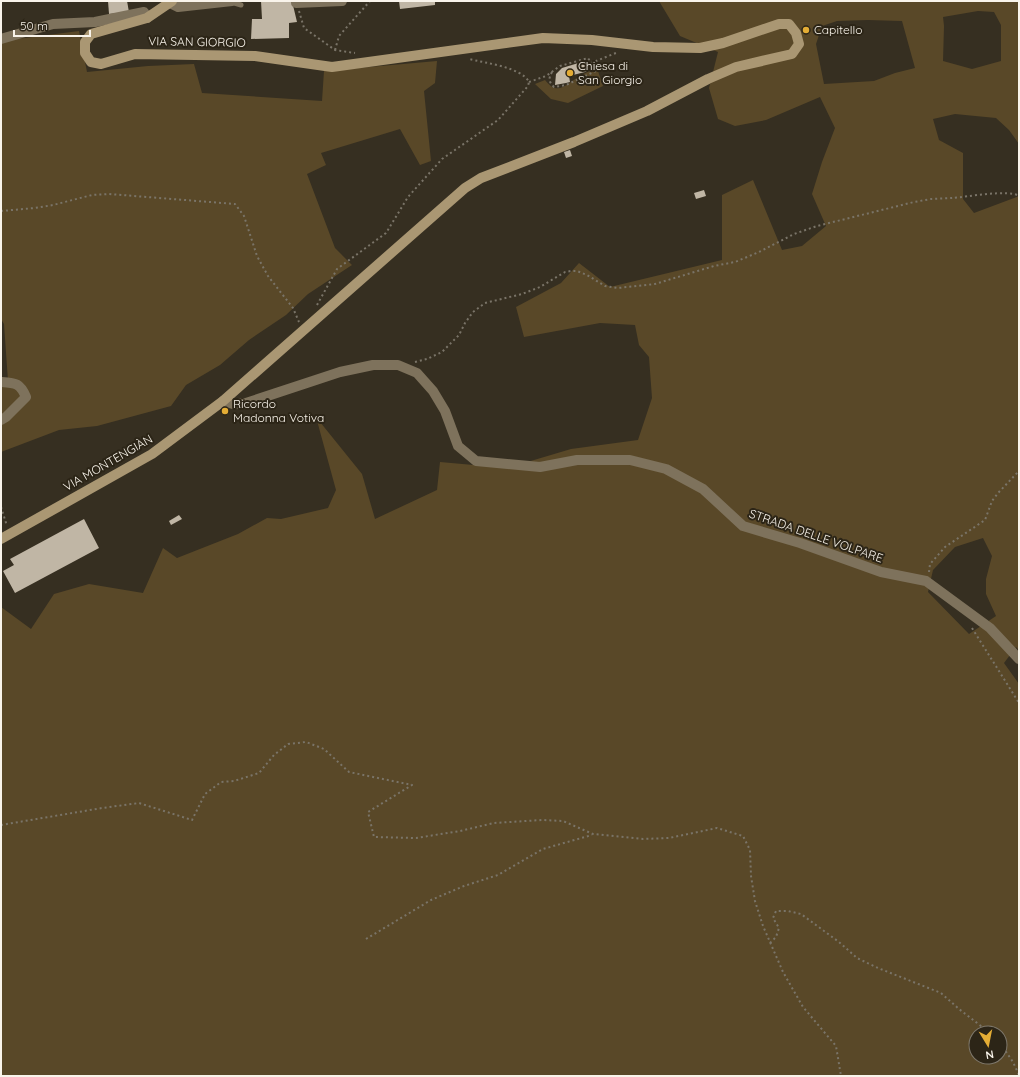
<svg xmlns="http://www.w3.org/2000/svg" width="1020" height="1077" font-family="Quicksand,sans-serif">
<rect width="100%" height="100%" fill="#362f21"/>
<g fill="#594828" fill-rule="evenodd">
<path d="M659 1H1019V144L1009 130 996 118 955 114 933 119 939 140 963 153V199L974 213 1019 196V650L1016 647 1004 663 1019 684V1076H1V607L31 629 54 594 89 584 143 593 163 548 177 558 238 534 267 518 281 519 328 508 336 490 316 417 362 474 375 519 437 490 440 462 507 468 571 449 638 440 652 398 649 357 639 345 635 325 600 323 524 337 516 307 561 283 579 263 610 287 722 260V195L753 180 782 250 802 246 826 226 812 194 822 162 835 128 820 97 766 120 735 126 718 119 709 88 718 52 680 36ZM978 11 994 12 1001 25V61L972 69 943 61 944 26 943 17ZM868 20 902 21 915 68 895 73 874 81 824 84 816 44 822 26 837 21ZM983 538 992 556 986 579V594L996 616 969 634 928 592 933 570 955 547ZM976 1033H1000V1057H976Z"/>
<path d="M79 31 87 72 148 66 194 64 202 93 322 101 324 71 437 61 435 83 424 91 431 161 420 165 400 129 321 153 326 165 307 174 335 248 352 265 308 294 286 315 249 340 220 365 186 385 171 406 97 426 59 430 1 452V381H8L4 324 1 319V41Z"/>
<path d="M597 68 603 86 568 103 551 99 535 84 545 80C558 97 566 84 580 76 585 73 591 70 597 68Z"/>
</g>
<g fill="#c0b6a5">
<path d="M108 1H127L129 12 109 14Z"/>
<path d="M261 1H292L297 22 289 23V38L251 39 252 19H262Z"/>
<path d="M399 1H435V5L400 9Z"/>
<path d="M585 61 589 71 569 76 570 82 566 83 555 85 556 74 562 68Z"/>
<path d="M570 150 572 156 566 158 564 152Z"/>
<path d="M704 190 706 196 696 199 694 193Z"/>
<path d="M179 515 182 519 171 525 169 521Z"/>
<path d="M84 519 99 548 15 593 3 571 14 565 10 559Z"/>
</g>
<g fill="none" stroke-linecap="round" stroke-linejoin="round">
<g stroke="#7a7468" stroke-width="2" stroke-dasharray="2 3" stroke-linecap="butt">
<path d="M299 11 304 28 335 50 355 53"/>
<path d="M335 50 339 36 370 1"/>
<path d="M552 72C548 79 549 82 554 87L566 85 596 71 595 67 590 68"/>
<path d="M529 82 546 76 560 66 588 58 591 63 616 53"/>
<path d="M1 211 35 208 53 205 92 195 109 194 235 204 244 216 257 256 268 276 293 308 299 322"/>
<path d="M317 305 337 269 386 233 408 197 442 159 498 120 528 86 529 82C521 67 485 63 469 59"/>
<path d="M415 362 427 359 442 352 459 335 465 323 473 312 485 303 522 294 540 287 565 272 571 271H577L587 275 605 286 618 288 655 284 714 266 735 262 759 252 794 234 817 226 914 202 931 199 952 198C966 197 1009 189 1019 196"/>
<path d="M1 507 7 526"/>
<path d="M929 572 930 564 945 547 985 520 992 501 998 493 1019 471"/>
<path d="M972 628 1019 703"/>
<path d="M1 825 102 808 139 803 192 820 205 794 221 782 234 781 259 773 274 755 288 744 306 742 324 749 349 772 412 785 368 812 374 837 416 838 460 831 494 823 542 820 563 821 593 834 643 839 669 838 717 828 743 836 750 850 751 876 755 901 763 926 783 972 803 1007 836 1046 841 1076"/>
<path d="M366 939 431 900 464 886 498 875 543 849 592 835"/>
<path d="M770 943 776 937 779 928 773 918 776 911H788L801 914 839 942 857 958 878 968 941 993 959 1009 990 1033"/>
<path d="M1000 1043 1013 1062 1019 1075"/>
</g>
<path stroke="#7e725c" stroke-width="5" d="M231 2 241 5"/>
<g stroke="#7e725c" stroke-width="10">
<path d="M296 1V3L342 1"/>
<path d="M170 3 178 7 232 1"/>
<path d="M1 39 53 24 95 22 144 12 147 18"/>
<path d="M1 382C16 383 20 383 26 397L6 417 1 420"/>
<path d="M223 401 233 404 246 403 340 372 373 365H398L417 373 433 391 445 411 458 446 476 461 540 467 577 460H630L666 469 703 489 743 526 800 543 881 572 926 581 990 628 1019 659"/>
</g>
<path stroke="#aa9773" stroke-width="10" d="M1 539 152 454 223 401 465 188 481 178 574 142 647 111 708 79 736 67 792 54 799 44 796 33 789 24H779L723 43 700 48 653 47 592 40 543 38 332 67 255 56 135 54 101 64 91 62 85 53V42L91 34 147 18 172 1"/>
</g>
<g fill="#e4ad35" stroke="#2c2517" stroke-width="1.5">
<circle cx="806" cy="30" r="4"/>
<circle cx="570" cy="73" r="4"/>
<circle cx="225" cy="411" r="4"/>
</g>
<g text-anchor="middle" stroke-width="4" stroke-linejoin="round" paint-order="stroke">
<g font-size="12" fill="#f9f4eb" stroke="#2c2517" text-anchor="start">
<text x="814" y="34">Capitello</text>
<text x="578" y="70">Chiesa di<tspan x="578" dy="14">San Giorgio</tspan></text>
<text x="233" y="408">Ricordo<tspan x="233" dy="14">Madonna Votiva</tspan></text>
</g>
<g font-size="12" fill="#f9f4eb" stroke="#2c2517">
<text transform="translate(197 42) rotate(1)" y="4">VIA SAN GIORGIO</text>
<text transform="translate(108 463) rotate(-30)" y="4">VIA MONTENGIÀN</text>
<text transform="translate(816 536) rotate(19)" y="4">STRADA DELLE VOLPARE</text>
</g>
</g>
<rect width="1020" height="1077" fill="none" stroke="#f9f4eb" stroke-width="4"/>
<g transform="translate(988 1045) rotate(170)"><circle r="19" fill="#2c2517" stroke="#7e786c"/>
<path d="M0-3L7 15L0 10L-7 15Z" fill="#e4ad35"/>
<text y="-6" font-size="11" font-weight="bold" text-anchor="middle" fill="#f9f4eb">N</text>
</g>
<path d="M14 30v6h76v-6" fill="none" stroke="#f9f4eb" stroke-width="2"/>
<text x="20" y="30" font-size="12" fill="#f9f4eb" stroke="#2c2517" stroke-width="3" paint-order="stroke">50 m</text>
</svg>
